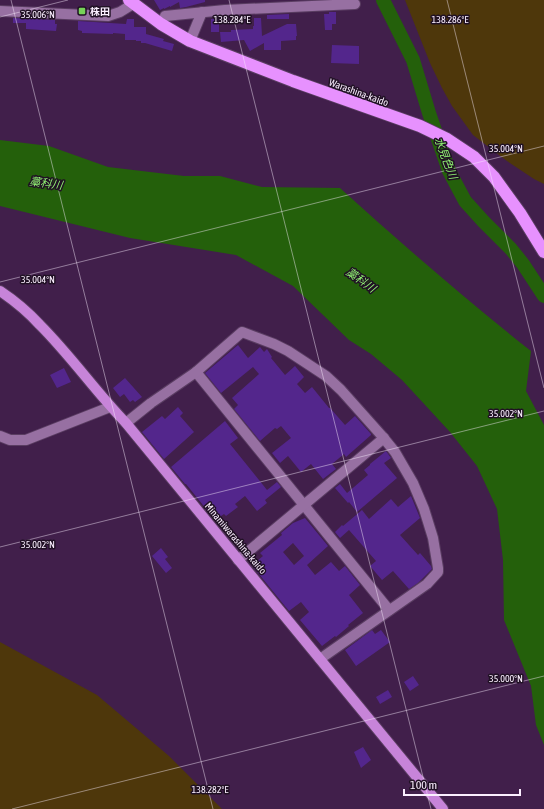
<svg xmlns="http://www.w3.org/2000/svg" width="544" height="809" font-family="'Asap Condensed','Noto Sans JP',sans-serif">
<rect width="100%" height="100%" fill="#411f4b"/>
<g fill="#4e370b">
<path d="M405 0H544V184L534 179 507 161 473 135 452 106 442 88 430 63Z"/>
<path d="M0 642 97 695 169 756 222 809H0Z"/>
</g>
<path fill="#24600b" d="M0 140 49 146 108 167 184 176H220L262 187 340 188C402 244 465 299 531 351L526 391 544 425V745L536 725 531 686 504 620 503 560 497 509 477 466 450 432 402 380 371 354 349 340 293 286 236 255 130 238 0 206Z"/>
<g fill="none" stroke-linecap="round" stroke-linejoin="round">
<path stroke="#24600b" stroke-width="14" d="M383 0 413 60 429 113 449 171 465 201 483 221 511 249 523 264 544 296"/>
</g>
<g fill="#53268c" fill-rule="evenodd">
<path d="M154 0H205V2L186 7 180 8 179 2 170 7V6L164 9V8L160 10Z"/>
<path d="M329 12H336V24H332V30H325L324 14H329Z"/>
<path d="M289 14V19H267V15Z"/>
<path d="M13 18 55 20V24H57L56 31 26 29V23H13Z"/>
<path d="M254 18H261L262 36 287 24H296L297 36H296V40L281 41V50H264V43L250 51 244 40 221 42 220 32H231V30L253 29V26H254Z"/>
<path d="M127 19H134V27H146V34L164 39 163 41 174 44 172 51 145 43H141V41H136V40H125V34L113 33V34L82 33V31L78 30V21L126 24Z"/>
<rect x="211" y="19" width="8" height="13"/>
<path d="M332 45 359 46V64L331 63Z"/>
<path d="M238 345 248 358 260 347 264 352 267 349 272 357 271 358 285 375 295 366 304 377 297 384 305 393 312 387 329 408H330L345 425 355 416 371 434V435L346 457 344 454 332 464 336 469 323 479 311 464 301 472 288 456 280 463 272 453 291 438 281 426 277 429 275 428 260 441 234 409 238 405 232 398 259 374 253 367 221 393 205 373Z"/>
<path d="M64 368 71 382 57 388 50 375Z"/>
<path d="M125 378 142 397 135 402 133 400 130 402 124 394 120 397 113 388Z"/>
<path d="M178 407 183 413 180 416 194 432 164 459 142 432 162 416 165 419Z"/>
<path d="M225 421 238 438 230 444 267 490 277 482 281 487 265 500 267 503 257 511 245 496 235 504 238 507 226 516 224 514 215 520 186 484H185L171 467Z"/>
<path d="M386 451 391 458 384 463 397 478 357 512 349 502 348 503 335 488 340 484 347 493 368 475 364 470 370 465V464Z"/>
<path d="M411 496 420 518 400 535 418 555 420 553 431 566 432 569 418 583 409 589 393 571 382 580 370 566 376 561 349 530 340 538 335 532 342 525 343 526 362 510 369 519 391 499 398 507Z"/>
<path d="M305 518 328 546 307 565 315 575 331 562 339 571 345 566 360 585 349 595 363 613 348 625 349 626 336 637 335 636 322 646 300 620 309 612 301 602 289 611 254 568 259 564 257 561 263 556 260 553 282 535 281 533 293 523ZM293 543 304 556 294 565 283 552Z"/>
<path d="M161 548 168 557 165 559 172 568 166 573 152 556Z"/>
<path d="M372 630 375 634 381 630 390 642 356 666 345 650Z"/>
<path d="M413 676 419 685 410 691 404 682Z"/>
<path d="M388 690 392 697 380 704 376 697Z"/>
<path d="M363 747 371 760 361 768 354 752Z"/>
</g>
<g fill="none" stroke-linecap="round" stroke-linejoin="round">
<defs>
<g id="minor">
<path d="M0 11 108 16 120 12 133 4"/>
<path d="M165 16 225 10 355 4"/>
<path d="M190 41 202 12"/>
<path d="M196 372 389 610"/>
<path d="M126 423 151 403 196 372 242 332 274 344 288 351 326 376 341 390 382 436 395 452 413 483 424 509 433 538 438 568V572L427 584 320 659"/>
<path d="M0 436 10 440H26L110 407"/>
<path d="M238 560 384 438"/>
</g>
<path id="major" d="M0 291C15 301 28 312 40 325 71 356 96 392 126 423L443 809"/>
<path id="highway" d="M129 0 161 24 190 41 293 81 420 126 447 139 474 157 494 177 520 213 544 252"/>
</defs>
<use href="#minor" stroke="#5a3d62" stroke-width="12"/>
<use href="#major" stroke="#5a3d62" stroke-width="12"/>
<use href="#highway" stroke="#5a3d62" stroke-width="14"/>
<use href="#minor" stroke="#9770a2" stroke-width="10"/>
<use href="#major" stroke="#c784d9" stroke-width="10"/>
<use href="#highway" stroke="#e791fe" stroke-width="12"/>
</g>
<path fill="none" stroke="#fbefff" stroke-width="1" stroke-opacity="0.45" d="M11 0 213 809M229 0 431 809M447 0 544 388M0 17 68 0M0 282 544 146M0 547 544 411M12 809 544 676"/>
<rect fill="#77d259" stroke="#201124" stroke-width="1.5" x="78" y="7" width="8" height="8" rx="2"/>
<g text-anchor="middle" stroke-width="3" stroke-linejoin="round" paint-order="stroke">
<g font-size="10" font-weight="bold" fill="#fbefff" stroke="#201124" text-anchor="start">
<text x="90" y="15">株田</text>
</g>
<g font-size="10" fill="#fbefff" stroke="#201124">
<text transform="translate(359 92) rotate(20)" y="4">Warashina-kaido</text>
<text transform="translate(236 538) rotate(50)" y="4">Minamiwarashina-kaido</text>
</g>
<g font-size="11" font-style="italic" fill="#92f574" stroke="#201124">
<text transform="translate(446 158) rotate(69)" y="4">水見色川</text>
<text transform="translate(46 183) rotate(8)" y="4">藁科川</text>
<text transform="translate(361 280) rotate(35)" y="4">藁科川</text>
</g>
</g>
<g font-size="10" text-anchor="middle" fill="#fbefff" stroke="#201124" stroke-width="3" stroke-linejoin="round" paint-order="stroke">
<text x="38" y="18">35.006°N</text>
<text x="232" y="23">138.284°E</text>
<text x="450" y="23">138.286°E</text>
<text x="506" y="152">35.004°N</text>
<text x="38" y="283">35.004°N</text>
<text x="506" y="417">35.002°N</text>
<text x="38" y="548">35.002°N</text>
<text x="506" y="682">35.000°N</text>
<text x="210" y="793">138.282°E</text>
</g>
<path d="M404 789v6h116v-6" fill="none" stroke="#fbefff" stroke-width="2"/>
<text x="410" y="789" font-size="12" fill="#fbefff" stroke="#201124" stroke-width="3" paint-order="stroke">100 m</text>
</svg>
